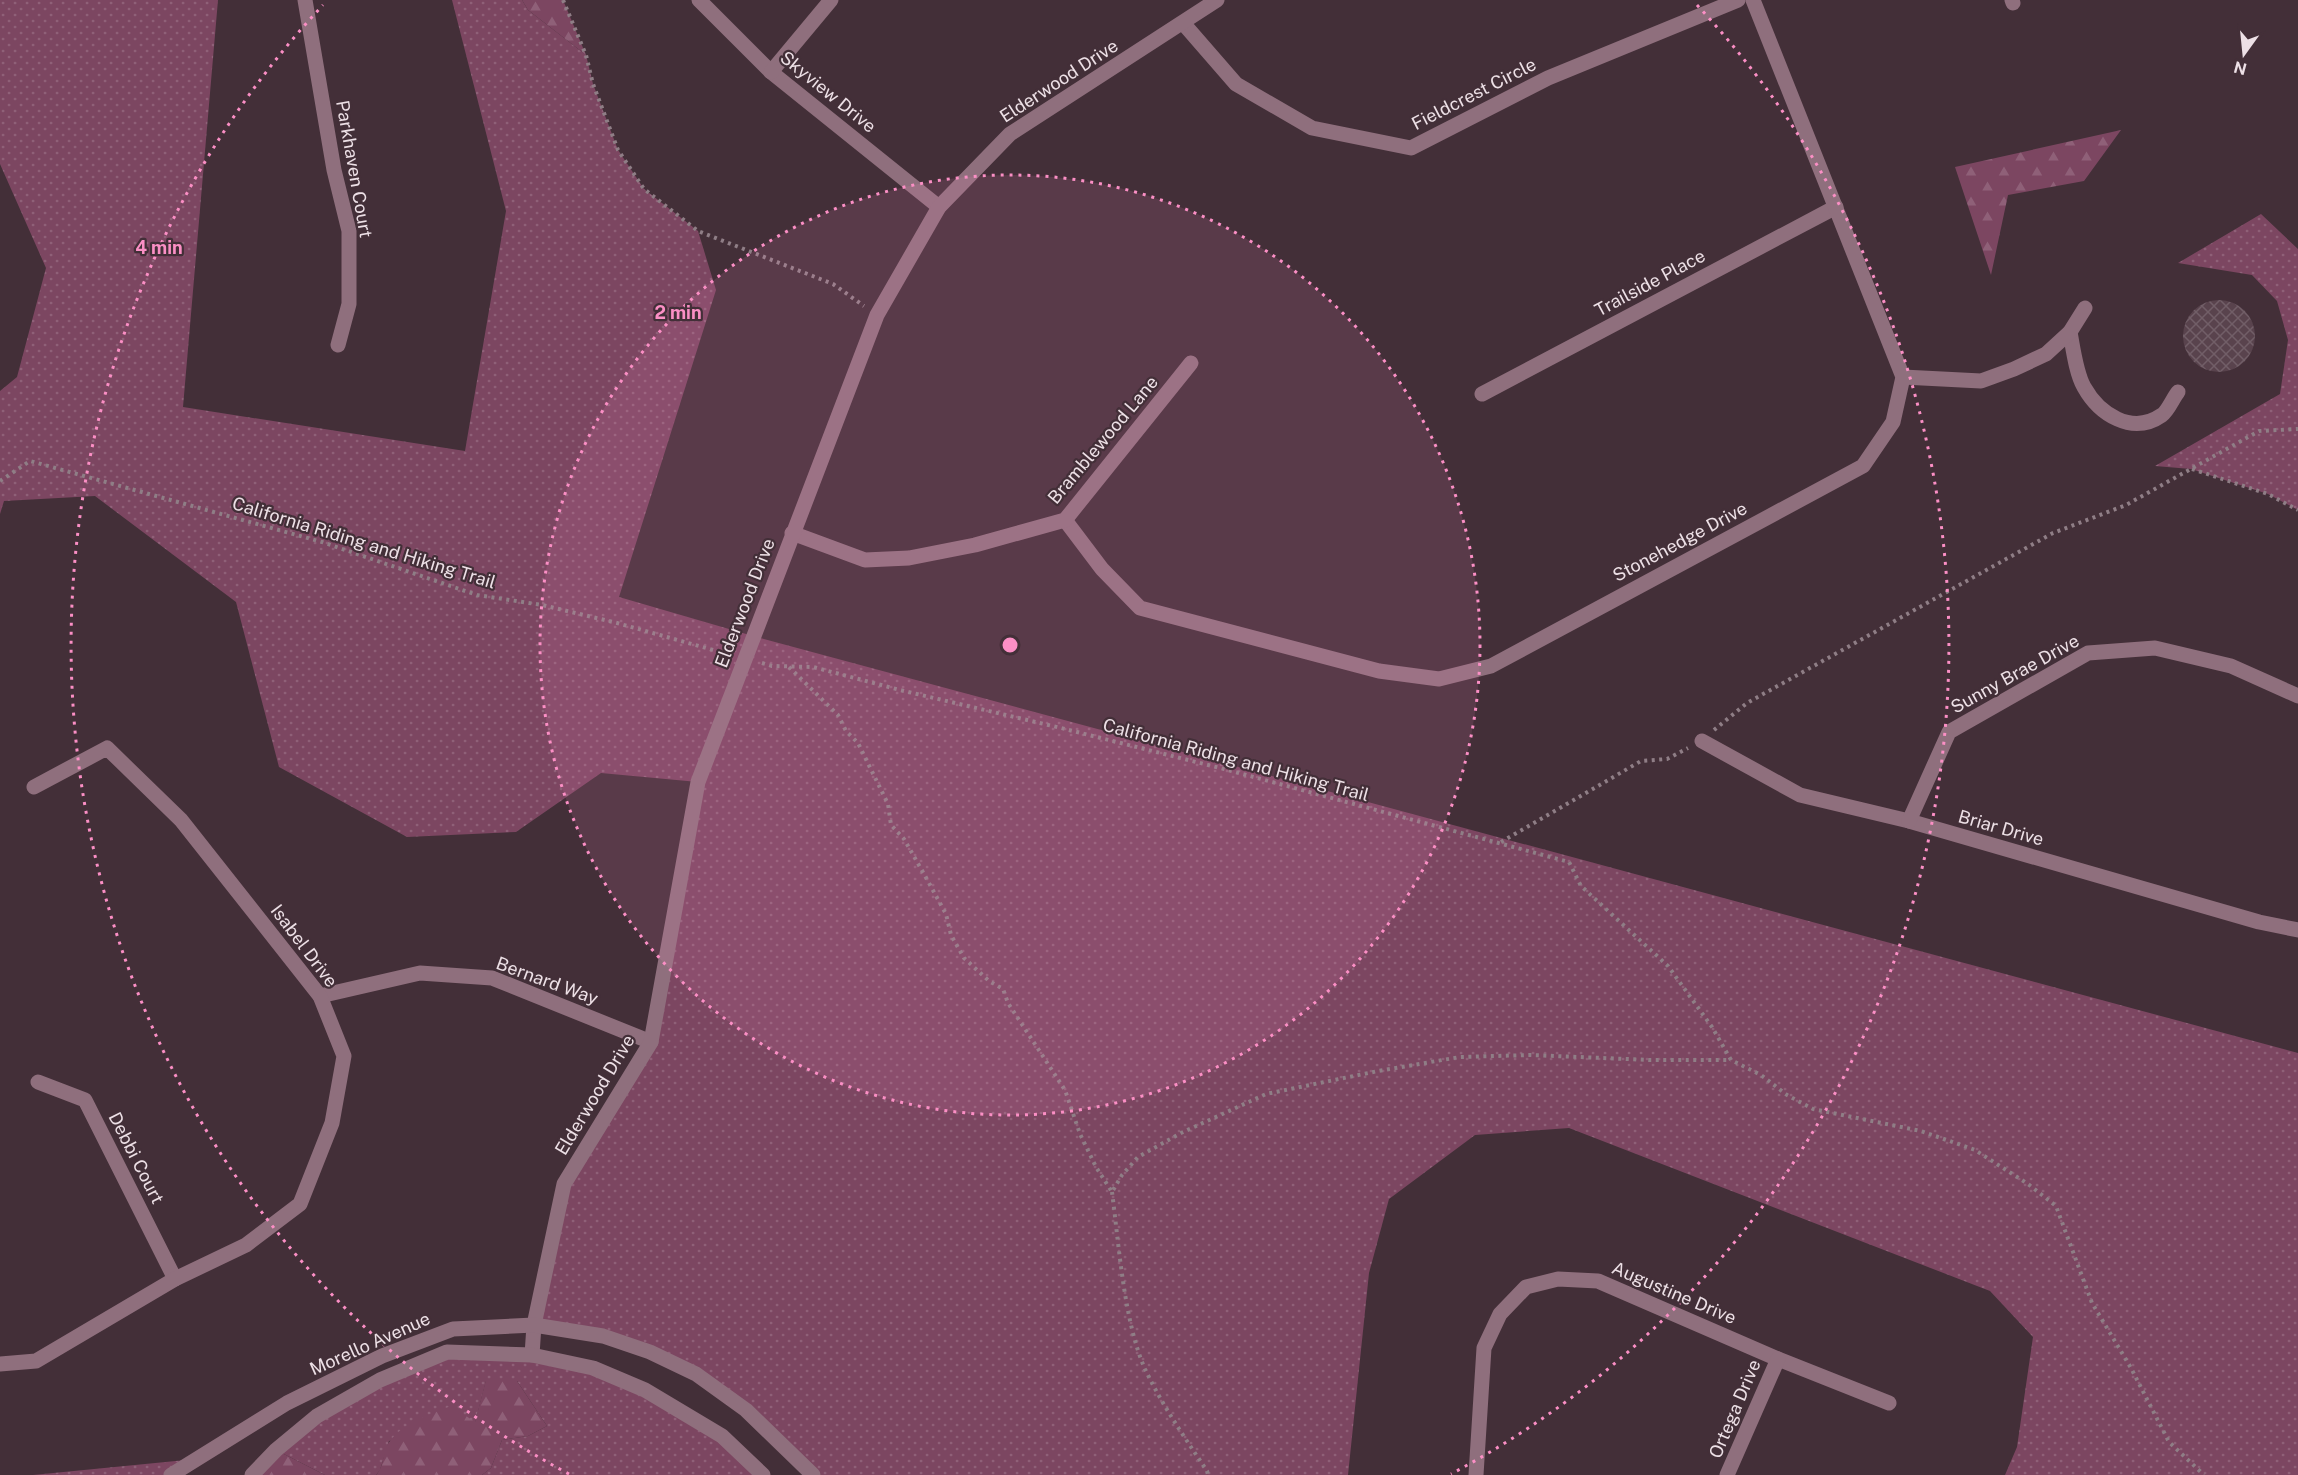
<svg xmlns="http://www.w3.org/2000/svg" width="2298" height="1475" font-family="'Public Sans',sans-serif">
<defs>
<pattern id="grass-dots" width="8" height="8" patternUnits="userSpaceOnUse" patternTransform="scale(1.5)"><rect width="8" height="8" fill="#7c4661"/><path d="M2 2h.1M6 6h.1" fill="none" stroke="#8f6078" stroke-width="1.8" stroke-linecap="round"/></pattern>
<pattern id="forest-firs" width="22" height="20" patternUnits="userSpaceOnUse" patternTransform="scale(1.5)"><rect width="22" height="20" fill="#7c4661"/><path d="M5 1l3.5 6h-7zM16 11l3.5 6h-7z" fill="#8f6078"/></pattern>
<pattern id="building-cross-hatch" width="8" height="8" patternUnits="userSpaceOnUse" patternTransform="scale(1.5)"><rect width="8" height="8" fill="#59434d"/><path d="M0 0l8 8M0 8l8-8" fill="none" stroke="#715e67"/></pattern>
</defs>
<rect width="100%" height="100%" fill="#432f38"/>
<g fill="url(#grass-dots)">
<path d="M0 0H218L183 407 465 451 506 211 452 0H522L528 10 586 55 593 84 618 150 644 189 698 231 716 290 619 597 753 636 2298 1053V1475H2005L2017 1447 2033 1337 1990 1291 1569 1128 1475 1135 1389 1199 1369 1273 1348 1475H813L746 1410 650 1352 534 1325 564 1184 651 1042 698 782 601 773 516 832 407 837 279 767 236 602 95 496 4 501 0 514V391L17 377 46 268 0 164Z"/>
<path d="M2261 214 2298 249V510L2268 494 2191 469 2155 466 2280 394 2288 340 2277 301 2252 275 2178 263Z"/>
<path d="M447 1352 593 1368 722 1436 763 1475H482L491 1468 502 1440 528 1436 547 1426 517 1381H486L475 1423 389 1441 380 1470 376 1475H325L276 1450 317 1416Z"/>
<path d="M196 1459 171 1475H33Z"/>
</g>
<g fill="url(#forest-firs)">
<path d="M522 0H563L586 55 528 10Z"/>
<path d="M2121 130 2084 181 2008 195 1991 275 1955 167Z"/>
<path d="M486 1380 517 1381 547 1426 528 1436 502 1440 491 1468 482 1475H376C385 1466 382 1450 390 1441 403 1423 431 1414 451 1406L475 1422Z"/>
<path d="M276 1450 323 1474 325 1475H252Z"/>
</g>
<circle fill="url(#building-cross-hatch)" cx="2219" cy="336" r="36"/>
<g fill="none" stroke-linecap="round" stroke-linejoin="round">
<g stroke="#8f7e86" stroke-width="4" stroke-dasharray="3 4.5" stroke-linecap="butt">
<path d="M563 0 586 55 593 84 618 150 644 189 698 231 833 284 864 306"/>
<path d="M2192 469 2268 494 2298 510"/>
<path d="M0 481 30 461 322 542 477 595 542 605 617 623 731 655"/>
<path d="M762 663 772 666 813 667 900 690 1061 728 1224 769 1569 862 1581 886 1668 966 1712 1027 1731 1060 1761 1075 1787 1095 1813 1109 1921 1131 1975 1150 2028 1184 2056 1206 2092 1303 2131 1368 2169 1442 2204 1475"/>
<path d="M789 667 838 715 846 731 858 743 888 804 891 825 904 839 924 874 946 914 951 935 964 958 989 981 1003 989 1008 1003 1065 1090 1080 1134 1096 1167 1112 1192 1122 1175 1138 1157 1181 1133 1266 1094 1378 1071 1460 1057 1530 1055 1651 1060H1731"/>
<path d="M1714 730 1747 703 2053 533 2126 505 2259 431 2298 429"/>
<path d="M1501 842 1641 761 1667 759 1688 748"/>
<path d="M1112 1192C1119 1245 1124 1322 1145 1369 1162 1405 1185 1438 1207 1471L1208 1475"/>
</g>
<g stroke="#8f6f7d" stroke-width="15">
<path d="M305 0 334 170 349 231V304L338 345"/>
<path d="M699 0 771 72 939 207"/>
<path d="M2012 0 2013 3"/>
<path d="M1183 23 1236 84 1312 128 1411 148 1548 78 1738 0"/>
<path d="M771 72 831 0"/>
<path d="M2070 332C2073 348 2076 373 2084 387 2099 414 2132 436 2162 415 2168 411 2173 398 2178 392"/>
<path d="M1903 377 1981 381 2014 369 2046 354 2070 332 2085 308"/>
<path d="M1482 394 1836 207"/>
<path d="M1065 520 1102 569 1140 608 1379 671 1439 679 1491 666 1863 466 1893 422 1903 377 1753 0"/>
<path d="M792 533 865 560 909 558 975 545 1065 520 1191 363"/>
<path d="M1702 741 1800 795 1909 821 2259 922 2298 930"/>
<path d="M1909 821 1949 732 2088 653 2155 648 2231 666 2298 696"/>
<path d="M320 996 420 973 492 978 651 1042"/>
<path d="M38 1082 85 1100 175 1279"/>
<path d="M532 1355 534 1325 564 1184 651 1042 698 782 877 315 939 207 1010 134 1217 0"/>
<path d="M0 1364 36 1361 175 1279 246 1245 300 1204 332 1123 344 1056 320 996 181 820 107 748 34 787"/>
<path d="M171 1475 287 1403 382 1356 453 1329 534 1325 603 1336 650 1352 696 1374 746 1410 813 1475"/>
<path d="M252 1475 276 1450 317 1416 380 1380 447 1352 532 1355 593 1368 645 1390 722 1436 763 1475"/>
<path d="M1476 1475 1484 1348 1500 1314 1526 1287 1558 1279 1598 1281 1778 1359 1889 1403"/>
<path d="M1727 1475 1778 1359"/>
</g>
</g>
<circle cx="1010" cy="645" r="470" fill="#fb8fc5" fill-opacity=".12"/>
<g fill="none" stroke="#fb8fc5" stroke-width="3" stroke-dasharray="3 6">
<circle cx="1010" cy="645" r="470"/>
<path d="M569 1474A939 939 0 0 1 323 5M1697 5A939 939 0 0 1 1451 1474"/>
</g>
<g text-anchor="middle" stroke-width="4.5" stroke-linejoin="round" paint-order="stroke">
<g font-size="18" fill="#ede0e6" stroke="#432f38">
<text transform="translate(1059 81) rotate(-33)" y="6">Elderwood Drive</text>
<text transform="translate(828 92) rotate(39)" y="6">Skyview Drive</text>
<text transform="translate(1474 94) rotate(-27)" y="6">Fieldcrest Circle</text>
<text transform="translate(354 169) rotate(80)" y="6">Parkhaven Court</text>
<text transform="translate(1650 283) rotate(-28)" y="6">Trailside Place</text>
<text transform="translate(1103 440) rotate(-50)" y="6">Bramblewood Lane</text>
<text transform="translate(1680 542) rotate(-28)" y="6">Stonehedge Drive</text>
<text transform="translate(364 543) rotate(17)" y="6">California Riding and Hiking Trail</text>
<text transform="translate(745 603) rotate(-69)" y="6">Elderwood Drive</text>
<text transform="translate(2015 674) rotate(-29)" y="6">Sunny Brae Drive</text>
<text transform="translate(1236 760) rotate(15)" y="6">California Riding and Hiking Trail</text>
<text transform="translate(2001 828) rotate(16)" y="6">Briar Drive</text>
<text transform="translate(304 946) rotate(53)" y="6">Isabel Drive</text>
<text transform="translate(547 981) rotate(20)" y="6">Bernard Way</text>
<text transform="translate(595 1095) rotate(-59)" y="6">Elderwood Drive</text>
<text transform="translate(136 1158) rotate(63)" y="6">Debbi Court</text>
<text transform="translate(1674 1293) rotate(23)" y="6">Augustine Drive</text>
<text transform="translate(370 1344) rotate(-24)" y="6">Morello Avenue</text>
<text transform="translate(1735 1409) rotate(-67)" y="6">Ortega Drive</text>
</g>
</g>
<circle cx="1010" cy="645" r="9" fill="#fb8fc5" stroke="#432f38" stroke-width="3"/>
<g font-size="18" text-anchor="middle" font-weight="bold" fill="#fb8fc5" stroke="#432f38" stroke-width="4.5" stroke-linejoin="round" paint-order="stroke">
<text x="159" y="254">4 min</text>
<text x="678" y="319">2 min</text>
</g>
<g transform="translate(2244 54) rotate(195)" stroke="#432f38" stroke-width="4.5" paint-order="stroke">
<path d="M0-4.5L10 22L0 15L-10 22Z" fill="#ede0e6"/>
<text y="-9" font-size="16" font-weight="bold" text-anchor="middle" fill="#ede0e6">N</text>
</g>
</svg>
